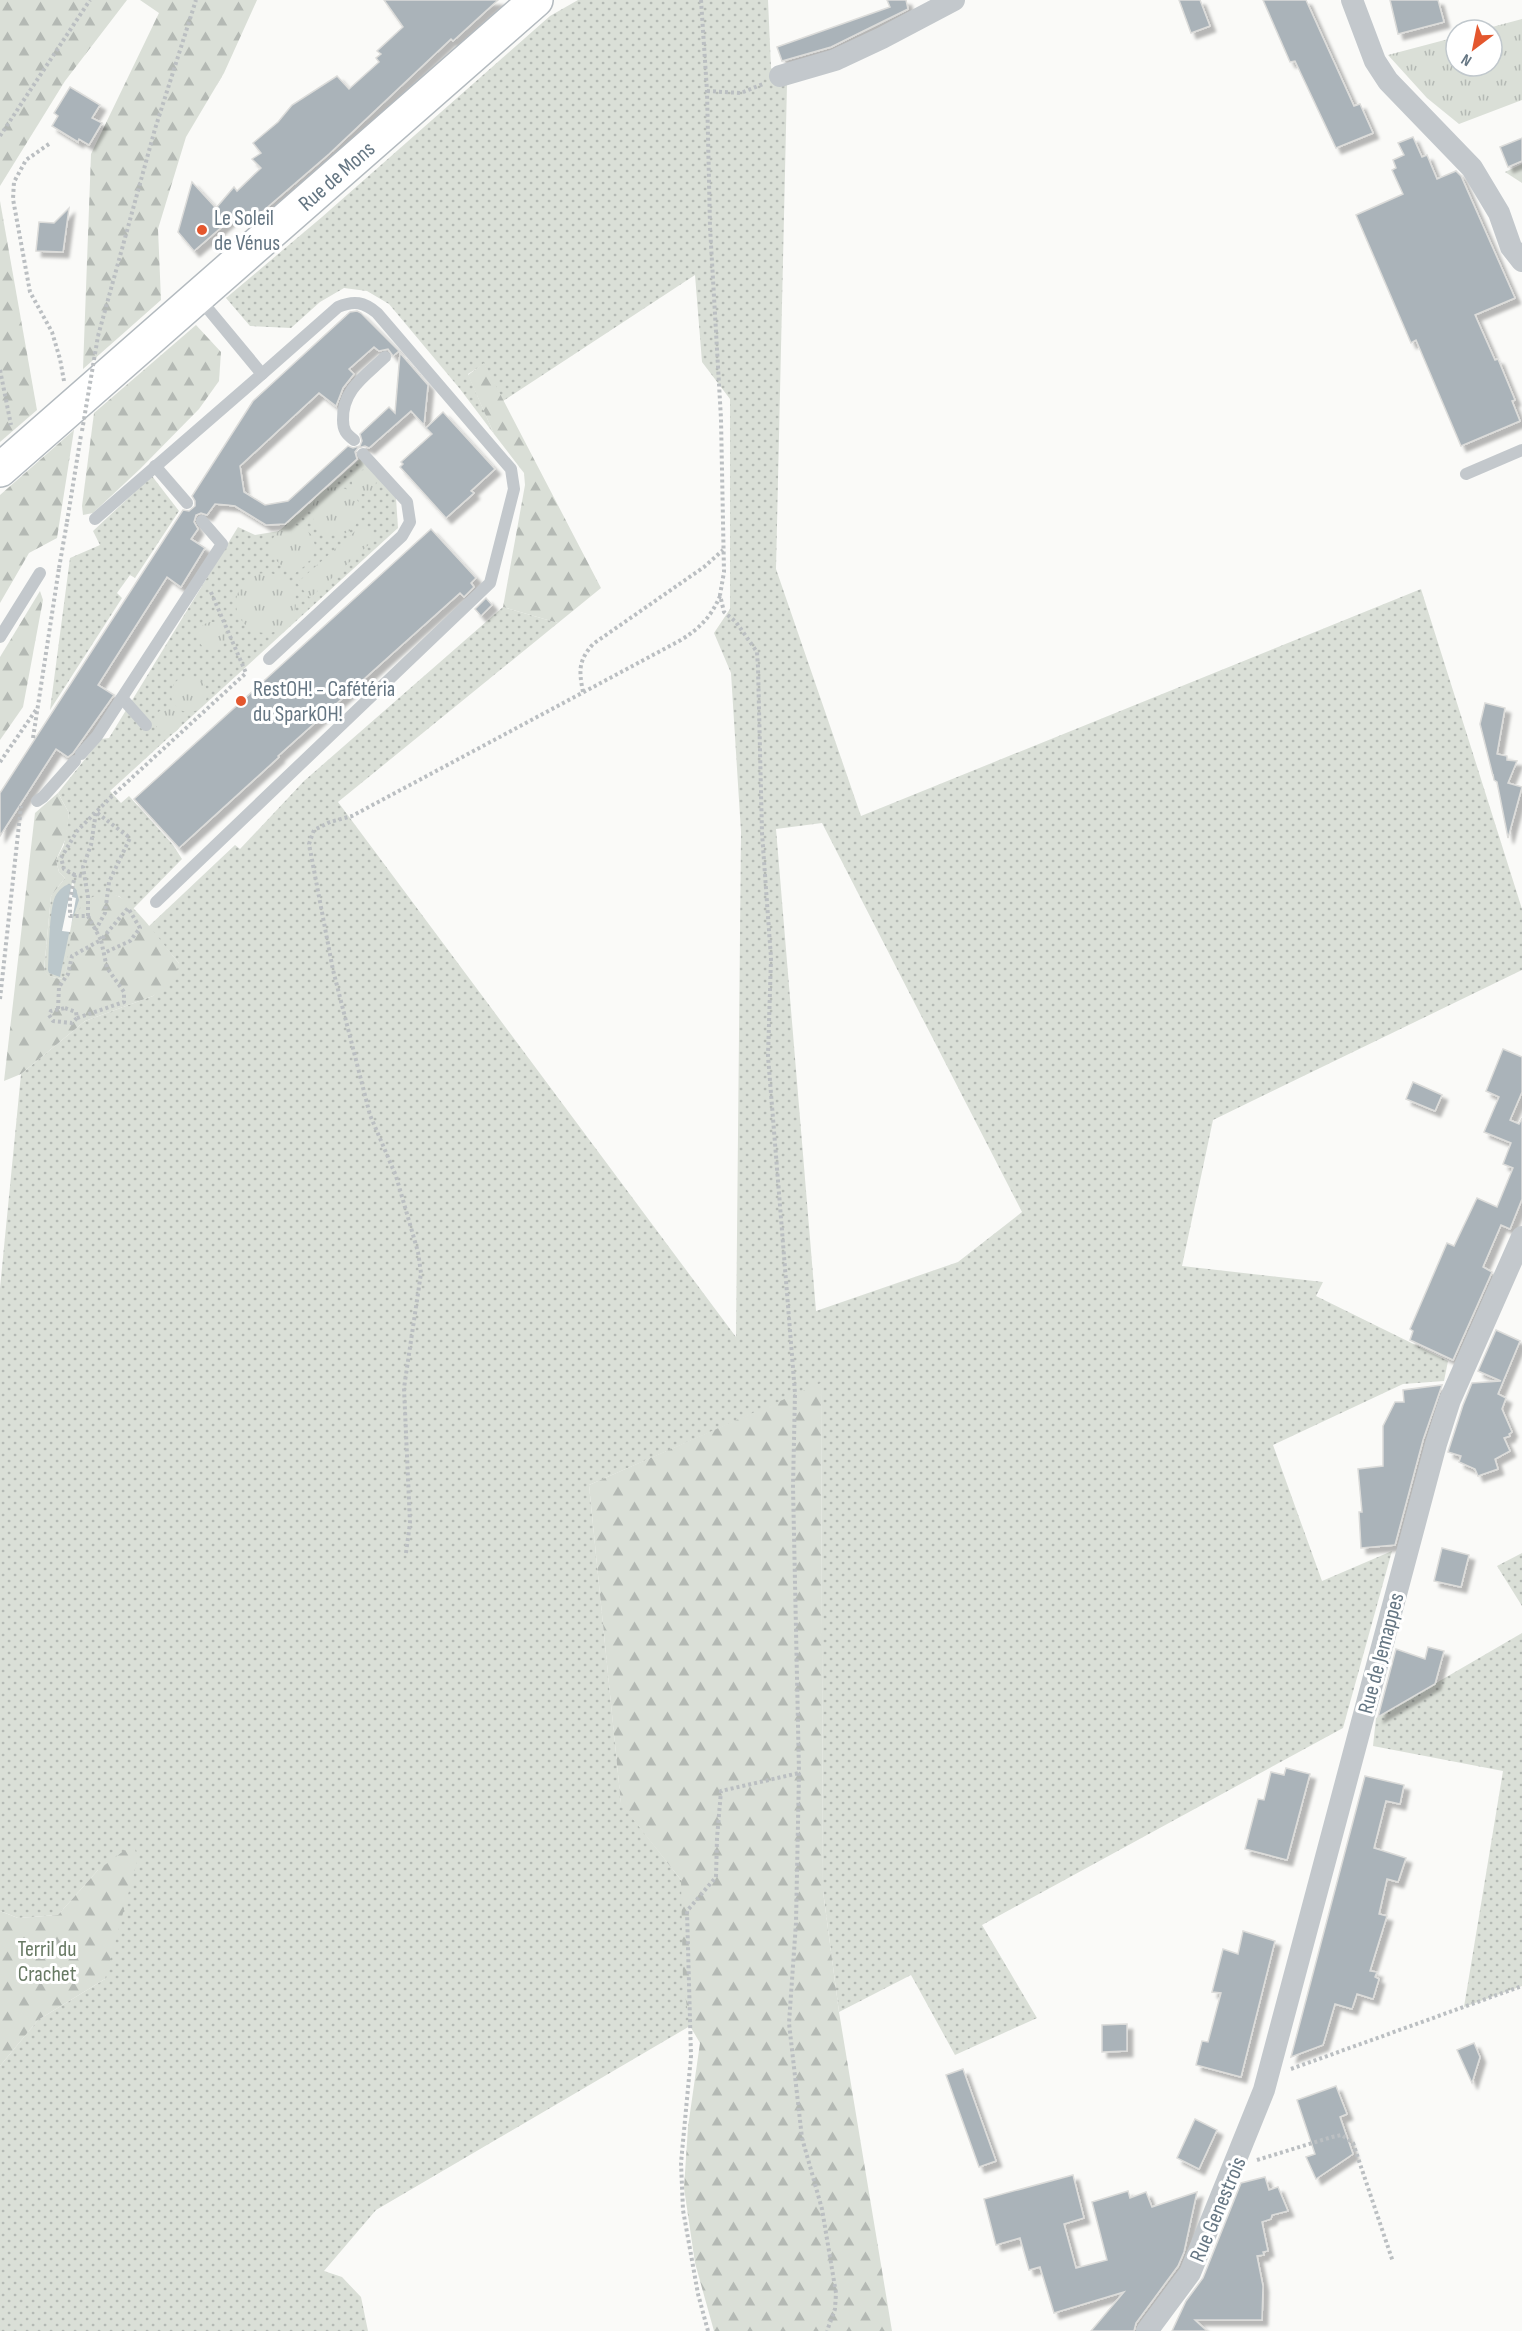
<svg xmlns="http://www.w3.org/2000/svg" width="1522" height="2331" font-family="'Sofia Sans Condensed',sans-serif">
<defs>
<pattern id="grass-dots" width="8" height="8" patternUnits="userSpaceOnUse" patternTransform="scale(1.5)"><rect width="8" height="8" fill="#dadfd7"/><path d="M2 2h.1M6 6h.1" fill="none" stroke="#b4b9b4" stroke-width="1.8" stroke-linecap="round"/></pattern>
<pattern id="forest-firs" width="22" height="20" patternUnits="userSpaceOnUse" patternTransform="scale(1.5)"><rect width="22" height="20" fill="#dadfd7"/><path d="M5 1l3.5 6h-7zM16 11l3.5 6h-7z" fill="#b4b9b4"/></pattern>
<pattern id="park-tufts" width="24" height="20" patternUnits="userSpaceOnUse" patternTransform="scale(1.5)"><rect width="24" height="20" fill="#dadfd7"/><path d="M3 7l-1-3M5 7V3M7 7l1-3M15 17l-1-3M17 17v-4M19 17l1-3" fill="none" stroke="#b4b9b4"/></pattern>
<filter id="shadow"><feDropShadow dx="5.5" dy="5.5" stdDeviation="1.5" flood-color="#0004"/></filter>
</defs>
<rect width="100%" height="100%" fill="#fafaf8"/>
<g fill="url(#grass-dots)" fill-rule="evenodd">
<path d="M578 0H768L771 68 787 84 776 569 861 816 1421 589 1522 909V970L1213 1120 1182 1266 1323 1282 1316 1296 1448 1361 1444 1381 1403 1384 1273 1445 1322 1581 1392 1551 1343 1728 982 1925 1037 2018 955 2055 911 1975 839 2012 823 1891 821 1384 589 1485 621 1803 681 1880 687 1911 690 2026 376 2210 324 2271 342 2277 361 2297 368 2331H0V2066L38 2020 105 1979 98 1870 58 1915 18 1918 0 1911V1288L21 1074 85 1021 153 996 179 963 148 927 235 845 240 849 304 781 503 607 558 623 338 802 736 1337 741 832 731 673 714 633 730 609V399L702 362 695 275 503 401 484 364 468 374 494 434 460 389 389 304 367 291 344 288 320 302 291 328 250 326 226 298 322 217 550 16ZM822 823 1022 1212 958 1262 816 1311 776 829Z"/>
<path d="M361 458 396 498 398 528 110 791 121 803 129 796 173 845 182 859 133 909 119 896 102 894 77 914 65 976 63 979C55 978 48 977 44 971L51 896 65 878 59 872 56 860 64 845 69 813 58 793 101 739 109 738 238 527 255 535 279 531Z"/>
<path d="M152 476 179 511 135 578 130 575 117 593 122 598 50 710 70 558 100 545 93 531Z"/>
<path d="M1522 1553V1606L1497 1566Z"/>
<path d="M1522 1633V1986L1464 2007 1503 1771 1373 1746 1376 1718Z"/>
</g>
<g fill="url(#forest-firs)">
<path d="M0 0H127L65 81 0 186Z"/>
<path d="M140 0H257L224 73 186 137 158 229 161 300 83 369 91 154 159 13Z"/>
<path d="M0 201 37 410 0 442Z"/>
<path d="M196 325 221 352 219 381 199 409 140 469 93 513 83 515 82 506 94 413Z"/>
<path d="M484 363 601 588 558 623 503 607 525 485 524 473 494 434 468 375Z"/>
<path d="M74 430 57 538 29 553 0 603V495Z"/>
<path d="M40 591 43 600 23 707 0 740V657Z"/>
<path d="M58 793 69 813 66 838 56 860 59 872 65 878 51 896 44 970C48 977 55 978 62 979L65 976C68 957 70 930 78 912 85 897 104 888 120 897 139 909 164 946 179 963L175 977 153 996 85 1021 21 1074 4 1081 35 813Z"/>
<path d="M821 1383 823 1891 839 2012 892 2331H714L695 2263 684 2188 688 2127 700 2043 690 2026 683 1982 681 1880 621 1804 589 1485Z"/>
<path d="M133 1844 138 1858 105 1979 38 2020 0 2066V1911L18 1918 58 1915 98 1870Z"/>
</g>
<g fill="url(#park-tufts)">
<path d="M1522 19V100L1459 124 1427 98 1388 55 1456 37V66H1492V30H1481Z"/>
<path d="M1522 164V183L1505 172Z"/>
<circle cx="364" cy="482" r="12"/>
<circle cx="336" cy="511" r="24"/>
<path d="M293 525 301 526 312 535 316 549 310 562 294 574C289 568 281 567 276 560 263 544 277 527 293 525Z"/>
<path d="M362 525 375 539 310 598 297 583Z"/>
<circle cx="266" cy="603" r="30"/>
<circle cx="212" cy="636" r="14"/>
<circle cx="189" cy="694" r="18"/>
<circle cx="168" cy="721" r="13"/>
</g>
<path fill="#bbc7cb" d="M69 884 76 889 79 900 71 924 60 977 49 973 48 970C49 954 49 910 55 897 58 891 63 886 69 884Z"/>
<path fill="#fafaf8" d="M72 883 74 884 72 897 76 898 70 932 62 931Z"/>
<g fill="#aab3b9" stroke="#dcdcda" stroke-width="1.5" filter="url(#shadow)">
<path d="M384 0H498L453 41 451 39 329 154 248 224 239 212 194 251 178 232 192 182 216 208 234 187 237 191 261 168 252 159 261 153 253 143 278 122 292 105 337 76 349 89 379 62 376 58 381 54 377 51 403 27Z"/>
<path d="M887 0H906L908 9 831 47 782 61 777 47 890 7Z"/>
<path d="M1179 0H1200L1210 26 1191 33Z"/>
<path d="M1263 0H1306L1354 106 1360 104 1373 133 1336 148 1295 61 1290 62Z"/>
<path d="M1390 0H1438L1444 22 1398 34Z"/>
<path d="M70 87 100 105 92 118 102 123 89 145 79 139 78 142 52 126 58 116 54 113Z"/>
<path d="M1413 137 1422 157 1427 155 1437 179 1456 171 1461 176 1515 298 1475 315 1495 360 1498 359 1515 400 1512 401 1520 421 1461 446 1416 340 1411 343 1356 215 1403 194 1392 170 1396 168 1393 160 1404 155 1398 143Z"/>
<path d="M1522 138V161L1508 167 1500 147Z"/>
<path d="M69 208 63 252 36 251 39 222 54 223Z"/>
<path d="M357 311 361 313 399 351 393 356 388 349 379 351 374 347 349 369 354 374 343 388 336 406 319 393 240 466 244 492 265 505 288 501 348 446 353 448 360 446 362 441 360 434 389 407 395 413 400 353 428 385 424 425 411 411 369 448 365 446 358 448 355 452 357 459 285 524 266 525 235 506 227 505 215 504 207 515 201 513 196 515 194 522 198 529 191 539 205 548 181 587 167 577 98 685 114 695 73 753 68 757 56 749 0 836V793L183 510 189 511 195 506V501L192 496 253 401 350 312Z"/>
<path d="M443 412 495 469 471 491 474 493 446 518 400 467 403 464 401 462 432 434 426 428Z"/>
<path d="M431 529 476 578 471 583 474 587 464 597 460 593 278 756 279 757 179 848 134 799Z"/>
<path d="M486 598 492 605 481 616 475 609Z"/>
<path d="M1485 703 1505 708 1497 754 1507 756V760L1517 761 1508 783 1522 787 1508 838 1497 782 1494 780 1493 774V776L1480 724Z"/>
<path d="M1503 1049 1522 1057V1092L1510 1120 1519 1124 1522 1118V1199L1510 1229 1501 1225 1483 1267 1492 1272 1453 1360 1410 1340 1413 1331 1410 1329 1447 1243 1454 1246 1477 1198 1497 1207 1513 1168 1503 1164 1511 1143 1484 1132 1499 1097 1486 1091Z"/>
<path d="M1413 1082 1442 1095 1435 1111 1406 1099Z"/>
<path d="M1496 1330 1520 1341 1498 1394 1506 1398 1502 1409 1512 1432 1509 1434 1510 1436 1504 1438 1510 1451 1495 1459 1498 1469 1478 1476 1475 1469 1459 1462 1461 1456 1448 1452 1463 1405 1472 1383 1501 1381 1478 1371Z"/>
<path d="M1442 1385 1423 1440 1395 1545 1361 1548 1359 1512H1362L1358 1469 1383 1466V1426L1395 1402H1404L1403 1390Z"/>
<path d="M1442 1548 1469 1555 1461 1587 1434 1581Z"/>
<path d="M1428 1647 1444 1651 1435 1684 1378 1717 1396 1649 1425 1659Z"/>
<path d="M1286 1768 1310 1774 1287 1860 1245 1849 1258 1799 1264 1800 1271 1772 1284 1775Z"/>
<path d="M1365 1776 1404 1785 1400 1804 1386 1801 1374 1848 1406 1858 1398 1882 1387 1879 1379 1914 1387 1916 1370 1971 1377 1972 1375 1977 1379 1979 1373 1999 1357 1994 1352 2009 1335 2004 1323 2045 1291 2057Z"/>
<path d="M1243 1931 1275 1941 1241 2077 1196 2065 1202 2041 1208 2042 1221 1993 1212 1992 1223 1949 1238 1954Z"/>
<path d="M1127 2024V2051L1102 2052V2025Z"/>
<path d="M1474 2043 1480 2057 1472 2083 1457 2050Z"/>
<path d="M963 2069 996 2161 979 2167 946 2075Z"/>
<path d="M1336 2086 1347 2114 1340 2117 1353 2154 1316 2179 1306 2157 1315 2154 1297 2100Z"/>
<path d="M1195 2119 1217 2130 1199 2169 1177 2158Z"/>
<path d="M1073 2175 1084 2218 1064 2224 1076 2268 1107 2260 1092 2202 1128 2191 1130 2198 1146 2192 1152 2207 1197 2192 1184 2252 1178 2266 1136 2323 1134 2331H1091L1124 2292 1054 2313 1040 2267 1029 2270 1020 2238 996 2245 984 2199Z"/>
<path d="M1265 2177 1269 2190 1278 2187 1288 2211 1272 2215 1271 2219 1262 2222 1268 2251 1263 2252 1264 2255 1257 2256 1263 2286 1262 2320H1195L1207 2331H1172L1186 2301 1203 2278 1241 2183Z"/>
</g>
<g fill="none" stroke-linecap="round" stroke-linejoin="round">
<defs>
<g id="secondary">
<path id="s1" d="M0 470 536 0"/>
</g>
</defs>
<use href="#secondary" stroke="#b3babf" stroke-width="36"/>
<g stroke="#bbbfc2" stroke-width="4" stroke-dasharray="3 3" stroke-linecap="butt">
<path d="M701 0 707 91 710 227 721 419 724 572 720 595 724 612 736 622 757 652 758 667 762 833 771 958 768 1056 795 1393 793 1487 799 1773 796 1923 789 2023 802 2138 822 2209 836 2293 835 2309 827 2331"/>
<path d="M707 91 741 93 763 84"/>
<path d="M0 136 90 0"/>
<path d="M49 144 26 160 14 182 13 199 30 292 52 332 60 359 64 381"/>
<path d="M98 336 155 129 196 0"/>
<path d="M0 370 11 425"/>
<path d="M67 522 81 435"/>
<path d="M583 692C579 671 578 661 593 644L704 567 723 550"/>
<path d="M33 738 59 568"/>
<path d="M0 762 36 710"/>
<path d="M75 875 64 869 61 858 77 831 112 796 246 673 210 590"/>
<path d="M88 916V897L83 867 91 845 96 812 130 838 109 882 105 913 95 931"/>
<path d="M0 999 21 806"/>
<path d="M65 1008 76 1012 77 1018 72 1023 53 1021 49 1015 51 1011Z"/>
<path d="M58 1009 59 987 68 974 72 956 101 940 88 916H70V899L75 875 84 876"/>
<path d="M77 1018 124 1002V992L107 968 101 940 128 908 140 928 130 941 104 953"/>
<path d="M406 1553 410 1523 404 1388 421 1273 418 1252 396 1176 370 1115 333 970 309 844 314 830 330 822 352 816 681 640C700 628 711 617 720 596"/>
<path d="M1291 2069 1522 1986"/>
<path d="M1257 2160 1332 2137 1342 2135 1353 2143 1393 2262"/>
<path d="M708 2331 698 2294 683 2210 681 2163 691 2056 687 1911 716 1877 717 1838 721 1791 799 1773"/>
</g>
<g stroke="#c3c8cc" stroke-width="12">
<path d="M354 440C346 434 343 430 343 420 342 390 365 376 385 357"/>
<path d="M155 466 187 503"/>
<path d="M1466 474 1522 450"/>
<path d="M95 519 262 374 199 298"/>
<path d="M0 637 40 573"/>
<path d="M269 659 402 536 410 522 407 502 363 454"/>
<path d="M122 698 146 725"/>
<path d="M81 754 97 736 222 544 202 521"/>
<path d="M37 801 43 797 75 761"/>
<path d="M156 902 490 583 514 489 511 469 377 313C364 302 354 300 338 307L262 374"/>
</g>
<g stroke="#c3c8cc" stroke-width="22">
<path d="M1352 0 1375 61 1388 81 1472 168 1499 213 1511 247 1522 261"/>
<path d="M780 76 835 60 882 38 954 0"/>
<path d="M1147 2331 1190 2273 1264 2090 1436 1444 1450 1400 1522 1237"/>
</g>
<use href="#secondary" stroke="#fff" stroke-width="33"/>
<g stroke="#bbbfc2" stroke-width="4" stroke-dasharray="3 3" stroke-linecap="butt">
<path d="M82 431 98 336"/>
<path d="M59 568 67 522"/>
</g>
</g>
<g fill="#e4572e" stroke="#fff" stroke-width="2">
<circle cx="202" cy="230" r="6"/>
<circle cx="241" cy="701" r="6"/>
</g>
<g text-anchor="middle" stroke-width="6" stroke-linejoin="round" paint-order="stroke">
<g font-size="22" fill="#657683" stroke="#fff">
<text dy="8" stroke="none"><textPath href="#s1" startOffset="447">Rue de Mons</textPath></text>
<text transform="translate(1380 1653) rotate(-75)" y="8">Rue de Jemappes</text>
<text transform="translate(1217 2209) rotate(-67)" y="8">Rue Genestrois</text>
</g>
<g font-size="22" fill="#657683" stroke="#fff" text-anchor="start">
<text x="214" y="225">Le Soleil<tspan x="214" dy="25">de Vénus</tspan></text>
<text x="253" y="696">RestOH! - Cafétéria<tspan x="253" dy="25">du SparkOH!</tspan></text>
</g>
<g font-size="22" fill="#687a64" stroke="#fff">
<text x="47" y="1956">Terril du<tspan x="47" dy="25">Crachet</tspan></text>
</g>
</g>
<g transform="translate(1474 48) rotate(212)"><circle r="28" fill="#ffffff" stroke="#c1c8cd" stroke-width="1.5"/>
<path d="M0-4.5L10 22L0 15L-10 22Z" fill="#e4572e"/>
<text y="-9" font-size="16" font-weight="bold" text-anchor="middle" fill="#657683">N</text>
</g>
</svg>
